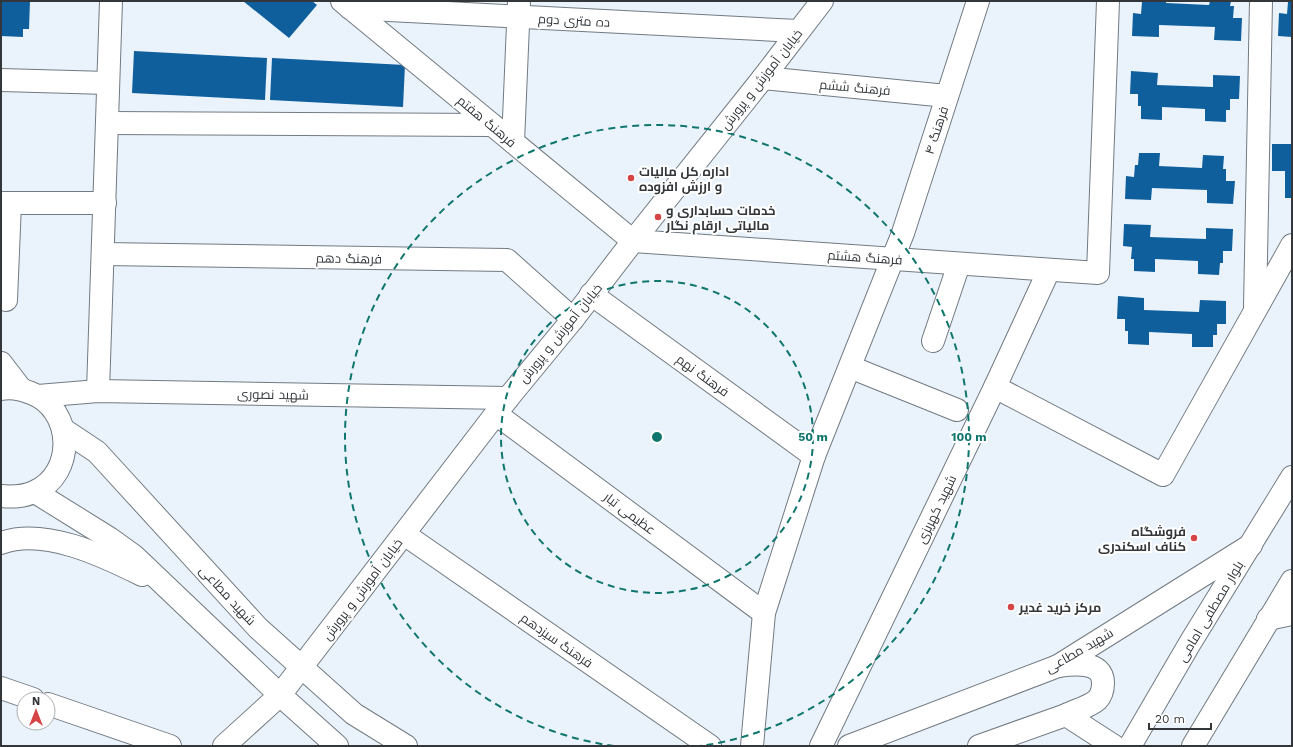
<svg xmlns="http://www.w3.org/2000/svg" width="1293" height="747" font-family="'Work Sans',Cairo,sans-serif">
<rect width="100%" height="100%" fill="#eaf3fc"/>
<g fill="#105f9d">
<path d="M1 1H30L29 29H23V37L1 36Z"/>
<path d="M243 1H312L317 5 289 38Z"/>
<path d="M1145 1H1166V3L1209 5 1210 1H1231L1230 6H1234L1233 18H1242L1241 41 1214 40 1215 27 1159 25V37L1132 36 1133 13 1141 14 1142 2H1145Z"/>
<path d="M1288 2H1292V37L1278 36 1279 13 1287 14Z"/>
<path d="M134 51 267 58 265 100 132 93Z"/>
<path d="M272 58 405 65 403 107 270 100Z"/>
<path d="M1131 71 1158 73 1157 85 1213 87V75L1240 76 1239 99H1230V110H1226V122L1205 121V109L1162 107V120L1141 119V106H1138V94H1130Z"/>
<path d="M1272 144H1292V198H1285V171H1272Z"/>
<path d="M1139 153H1160L1159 166 1181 167 1202 168 1203 155 1224 156 1223 169H1226V181H1235L1233 204 1207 203V190L1180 189 1152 188 1151 200 1125 199 1126 176 1134 177 1135 165H1138Z"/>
<path d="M1124 224 1151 225 1150 237 1206 239V228L1233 229 1232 251H1223V263H1220L1219 275 1198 274V261L1155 259V272L1134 271V259H1131L1132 247 1123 246Z"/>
<path d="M1118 296 1144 298V310L1199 312 1200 300 1226 301V324H1217V335H1213V347H1192V334L1149 332V345L1128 344V331H1125V319H1117Z"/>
</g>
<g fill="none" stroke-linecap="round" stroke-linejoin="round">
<defs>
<g id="minor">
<path d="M342 1 633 241 1098 273 1108 1"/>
<path d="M350 8 798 31"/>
<path d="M763 78 947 96"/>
<path d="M1 80 108 83"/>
<path d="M107 123 492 125"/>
<path d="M513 142 519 1"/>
<path d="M1 203H105"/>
<path d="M103 254 507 260 573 319"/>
<path d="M591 294 814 456"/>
<path d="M6 300 10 203"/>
<path d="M1255 308 1261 1"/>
<path d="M933 341 959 264"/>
<path d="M850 367 957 410"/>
<path d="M995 387 1163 475 1292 245"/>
<path d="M98 391 111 1"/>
<path d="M38 396 98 391 508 398"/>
<path d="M496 414 764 613"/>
<path d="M404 534 710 746"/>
<path d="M1 688 33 699"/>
<path d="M48 704 170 746"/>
<path d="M224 746 280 695"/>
<path d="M752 746 764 613 814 456 903 233 978 1"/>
<path d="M821 746 995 387 1049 270"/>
</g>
<g id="tertiary">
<path d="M1 363 21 389"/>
<path d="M1 389C11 387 21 389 31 393 74 409 76 474 34 492 23 497 13 497 1 496"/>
<path d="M64 430 97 452 258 628 354 714 406 746"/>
<path d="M35 492 109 538 134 556 280 695 337 746"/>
<path d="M1 543C44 527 104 556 142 575"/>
<path d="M1268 619 1292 614"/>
<path d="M1058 666C1073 664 1103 660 1103 683 1103 689 1101 696 1097 700 1089 707 1076 710 1066 715"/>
<path d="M280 695 508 398 573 319 633 241 763 78 822 1"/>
<path d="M849 746 1058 666 1251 545"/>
<path d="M979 746 1066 715 1114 746"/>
</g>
<g id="secondary">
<path d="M1130 746 1190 643 1292 477"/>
<path d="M1193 746 1292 581"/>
</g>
</defs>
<use href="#minor" stroke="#727a81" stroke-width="24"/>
<use href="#tertiary" stroke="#727a81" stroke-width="24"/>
<use href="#secondary" stroke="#727a81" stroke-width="24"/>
<use href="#minor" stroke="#fff" stroke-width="22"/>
<use href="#tertiary" stroke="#fff" stroke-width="22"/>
<use href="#secondary" stroke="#fff" stroke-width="22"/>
</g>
<g fill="none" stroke="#0f766e" stroke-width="2" stroke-dasharray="7 5">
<circle cx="657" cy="437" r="156"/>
<path d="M614 746A312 312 0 1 1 700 746"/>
</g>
<g fill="#d54546" stroke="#fff" stroke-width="1.5">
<circle cx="631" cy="178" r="4"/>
<circle cx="658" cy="217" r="4"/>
<circle cx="1194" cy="538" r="4"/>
<circle cx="1011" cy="607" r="4"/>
</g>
<g text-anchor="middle" stroke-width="4" stroke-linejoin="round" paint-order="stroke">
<g font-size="13" fill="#33373a" stroke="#fff">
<text transform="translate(574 20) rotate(3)" y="5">ده متری دوم</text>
<text transform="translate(761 79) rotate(-52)" y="5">خیابان آموزش و پرورش</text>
<text transform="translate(855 87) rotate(5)" y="5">فرهنگ ششم</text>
<text transform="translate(487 121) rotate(40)" y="5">فرهنگ هفتم</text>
<text transform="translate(936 130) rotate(-72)" y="5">فرهنگ ۴</text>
<text transform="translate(865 257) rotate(4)" y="5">فرهنگ هشتم</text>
<text transform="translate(349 258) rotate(1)" y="5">فرهنگ دهم</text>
<text transform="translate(560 333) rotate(-51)" y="5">خیابان آموزش و پرورش</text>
<text transform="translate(703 375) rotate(36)" y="5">فرهنگ نهم</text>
<text transform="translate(273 394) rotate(1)" y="5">شهید نصوری</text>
<text transform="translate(936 509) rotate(-64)" y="5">شهید کهریزی</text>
<text transform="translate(630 513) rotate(37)" y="5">عظیمی تبار</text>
<text transform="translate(362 589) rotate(-53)" y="5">خیابان آموزش و پرورش</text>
<text transform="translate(228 595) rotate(47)" y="5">شهید مطاعی</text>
<text transform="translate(1210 611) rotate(-59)" y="5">بلوار مصطفی امامی</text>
<text transform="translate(557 640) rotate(35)" y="5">فرهنگ سیزدهم</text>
<text transform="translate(1079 650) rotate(-30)" y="5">شهید مطاعی</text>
</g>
<g font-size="13" font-weight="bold" fill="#33373a" stroke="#fff" text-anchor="start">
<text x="639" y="176">اداره کل مالیات<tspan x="639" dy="15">و ارزش افزوده</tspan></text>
<text x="666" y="215">خدمات حسابداری و<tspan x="666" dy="15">مالیاتی ارقام نگار</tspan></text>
<text x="1186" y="536" text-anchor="end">فروشگاه<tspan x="1186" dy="15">کناف اسکندری</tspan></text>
<text x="1019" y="612">مرکز خرید غدیر</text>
</g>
</g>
<circle cx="657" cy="437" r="6" fill="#0f766e" stroke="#fff" stroke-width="2"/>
<g font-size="12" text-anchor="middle" font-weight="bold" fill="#0f766e" stroke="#fff" stroke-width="4" stroke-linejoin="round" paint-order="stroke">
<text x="813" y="441">50 m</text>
<text x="969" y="441">100 m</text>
</g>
<rect width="1293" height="747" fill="none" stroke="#33373a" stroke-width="4"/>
<g transform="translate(36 711)"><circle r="19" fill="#ffffff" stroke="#adafb0"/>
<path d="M0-3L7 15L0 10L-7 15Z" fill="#d54546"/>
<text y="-6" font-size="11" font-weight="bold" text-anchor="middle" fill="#33373a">N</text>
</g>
<path d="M1149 723v6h62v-6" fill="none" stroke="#33373a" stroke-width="2"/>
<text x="1155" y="723" font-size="12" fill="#33373a" stroke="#ffffff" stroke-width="3" paint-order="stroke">20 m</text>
</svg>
